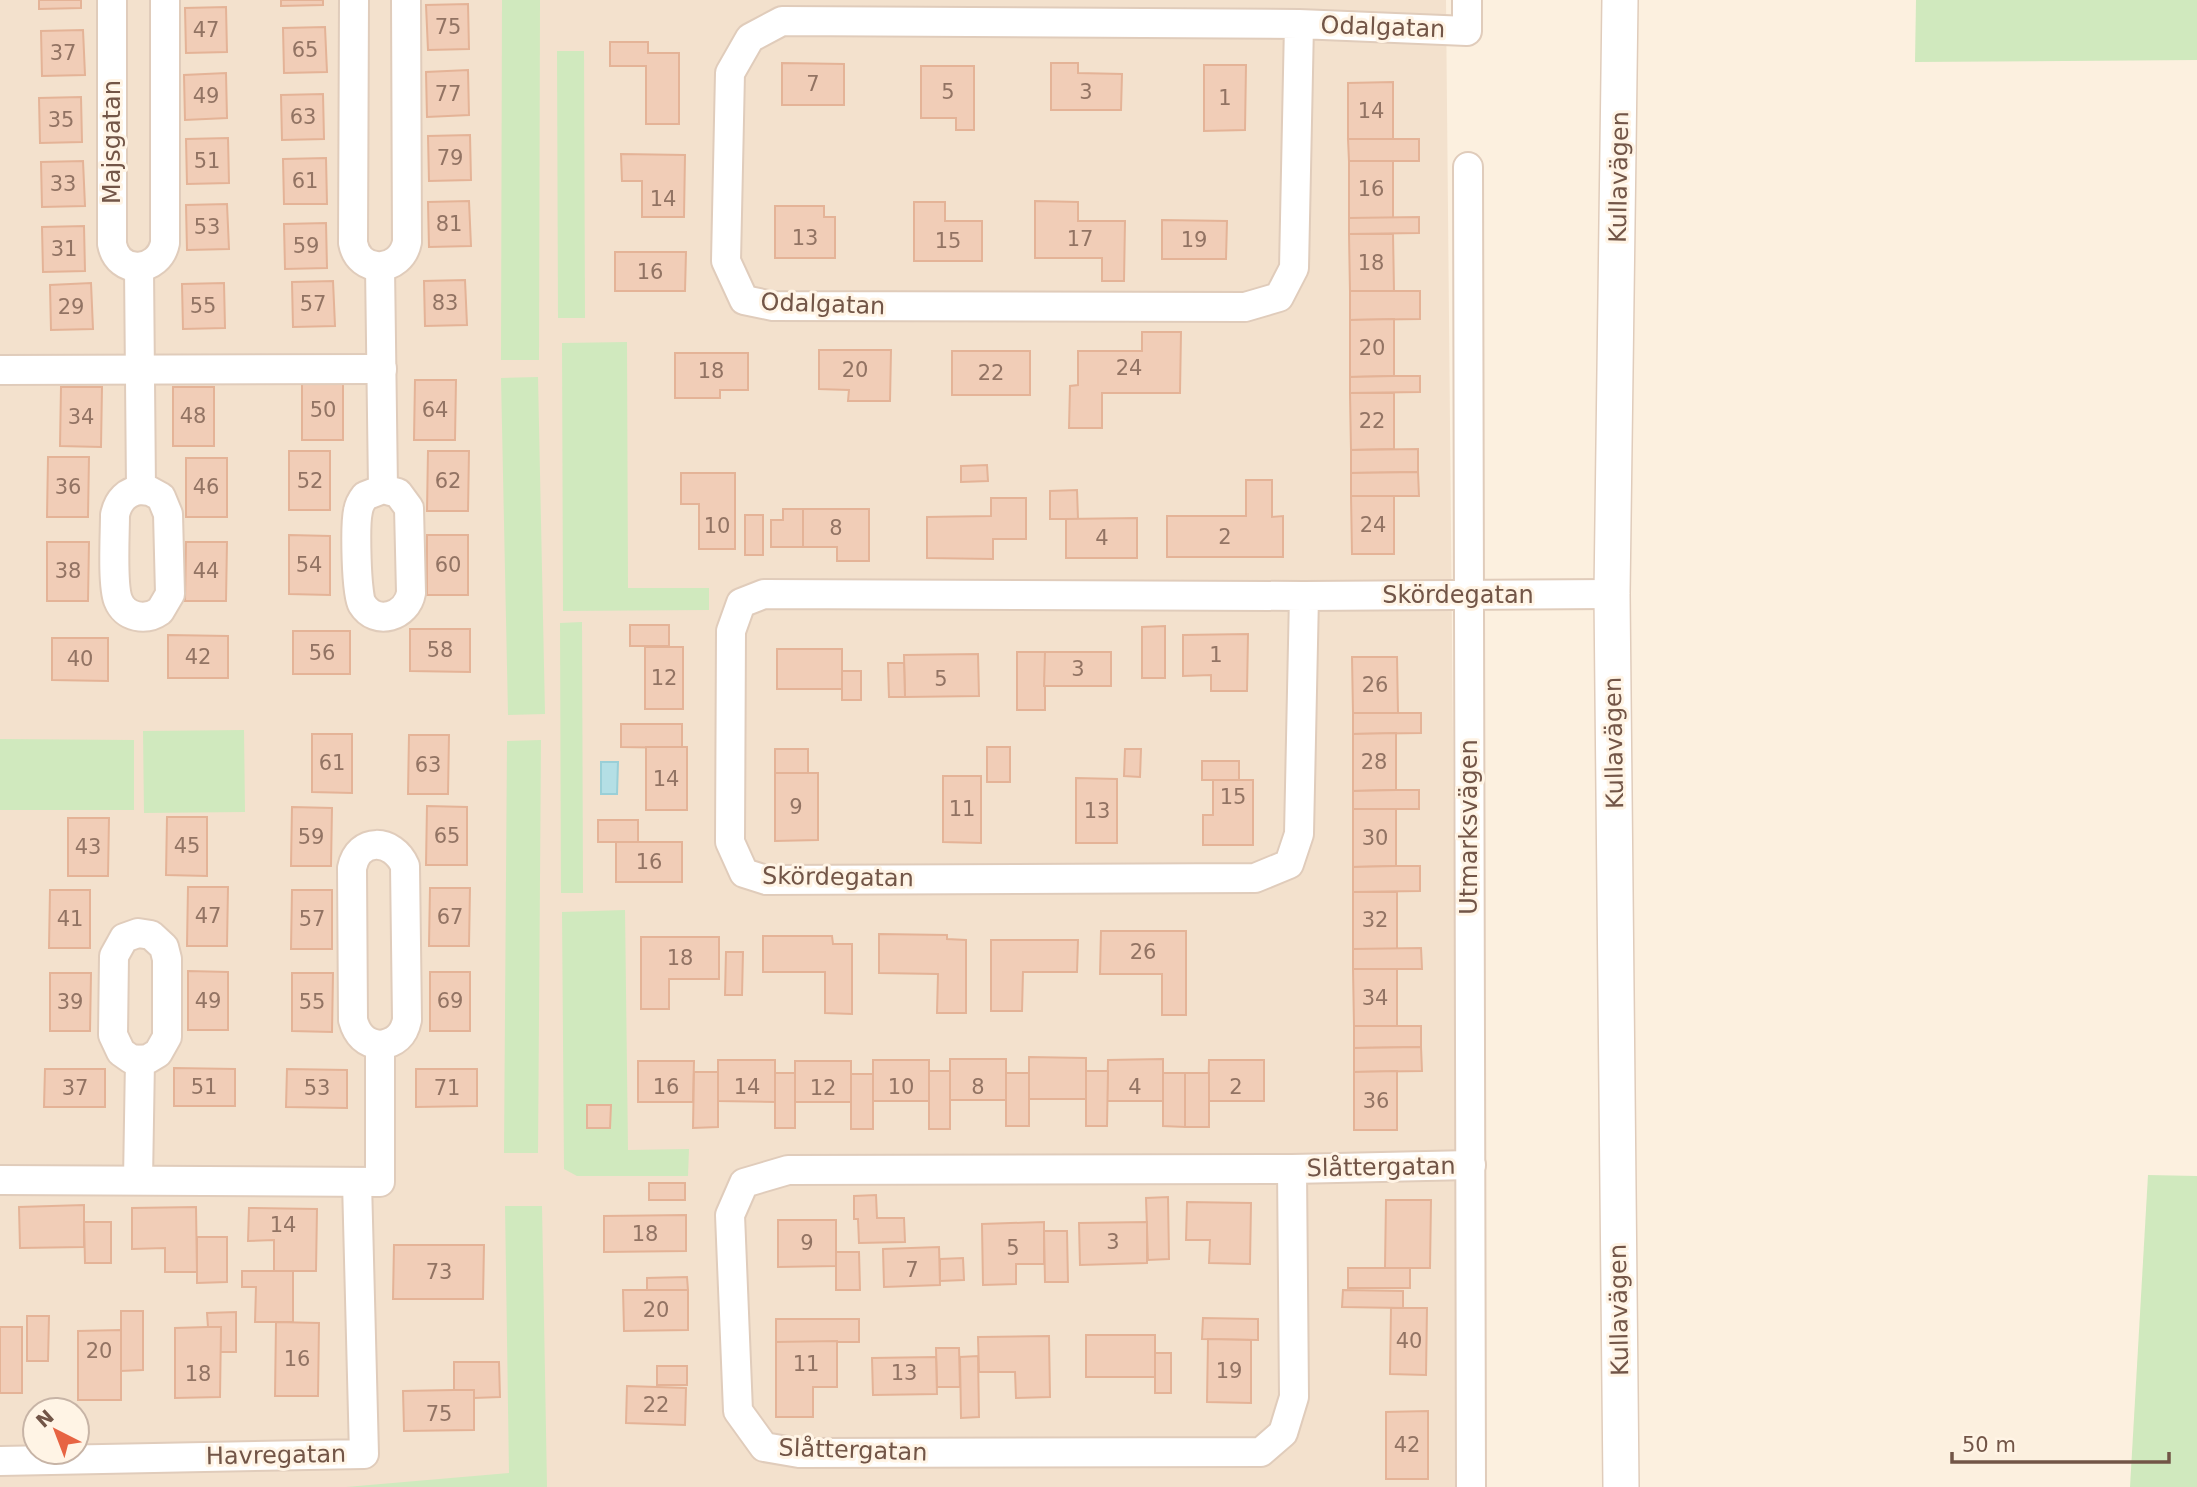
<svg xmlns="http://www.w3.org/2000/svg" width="2197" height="1487" font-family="'DejaVu Sans',sans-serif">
<rect width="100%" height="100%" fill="#fcf0df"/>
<path fill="#f3e1cd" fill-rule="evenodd" d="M0 0H1446L1460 1487H0ZM35 1410H77V1452H35Z"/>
<g fill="#d0e9be">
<path d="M502 0H540L539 360H501Z"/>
<path d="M1916 0H2197V60L1915 62Z"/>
<path d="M557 51H584L585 318H558Z"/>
<path d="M627 342 628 588H709V610L563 611 562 343Z"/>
<path d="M538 377 545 714 508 715 501 378Z"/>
<path d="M582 622 583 893H561L560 623Z"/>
<path d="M244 730 245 812 144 813 143 731Z"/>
<path d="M0 739 134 740V810H0Z"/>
<path d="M541 740 538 1153H504L507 741Z"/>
<path d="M625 910 628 1150 689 1149 688 1176H577L564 1169 562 912Z"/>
<path d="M2148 1175 2197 1176V1487H2130Z"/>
<path d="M505 1206H542L547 1487H346L509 1473Z"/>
</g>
<path fill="#b4dfe5" stroke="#9acfd7" stroke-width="2" d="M601 762H618L617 794H601Z"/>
<g fill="#f1cdb7" stroke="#e4b397" stroke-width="2">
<path d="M39 0H81V8L39 9Z"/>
<path d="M281 0H323V5L281 6Z"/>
<path d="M468 4 469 49 428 50 426 5Z"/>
<path d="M226 7 227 52 186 53 185 8Z"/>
<path d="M325 27 327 72 284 73 283 28Z"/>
<path d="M83 30 85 75 42 76 41 31Z"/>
<path d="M610 42H648V53H679V124H646V66H610Z"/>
<path d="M782 63 844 64V105H782Z"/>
<path d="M1051 63H1078V73L1122 74 1121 110H1051Z"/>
<path d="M1204 65H1246L1245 130 1204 131Z"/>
<path d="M921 66H974V130H956V118H921Z"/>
<path d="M468 70 469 115 427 117 426 72Z"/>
<path d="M226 73 227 118 185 120 184 75Z"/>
<path d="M1393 82V139H1348V83Z"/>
<path d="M323 94 324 139 282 140 281 95Z"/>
<path d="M81 97 82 142 40 143 39 98Z"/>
<path d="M470 135 471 180 429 181 428 136Z"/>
<path d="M228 138 229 183 187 184 186 139Z"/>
<path d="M1348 139H1419V161H1349Z"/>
<path d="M621 154 685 155 684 217H642V181H622Z"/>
<path d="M326 158 327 204H284L283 159Z"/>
<path d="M83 161 85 206 42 207 41 162Z"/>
<rect x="1349" y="161" width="44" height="57"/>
<path d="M469 201 471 246 429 247 428 202Z"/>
<path d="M1035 201 1078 202V221H1125L1124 281H1102V258H1035Z"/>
<path d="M914 202H945V221H982V261H914Z"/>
<path d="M227 204 229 249 187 250 186 205Z"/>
<path d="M775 206H824V217H835V258H775Z"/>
<path d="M1419 217V233L1349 234V218Z"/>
<path d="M1162 220 1227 221 1226 259H1162Z"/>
<path d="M326 223 327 268 285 269 284 224Z"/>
<path d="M84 226 85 271 43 272 42 227Z"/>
<path d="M1349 234H1393L1394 291H1350Z"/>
<path d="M615 252H686L685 291H615Z"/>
<path d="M465 280 467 325 425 326 424 281Z"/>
<path d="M333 281 335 326 293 327 292 282Z"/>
<path d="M91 283 93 329 51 330 50 285Z"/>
<path d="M224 283 225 328 183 329 182 284Z"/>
<path d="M1350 291H1420V319L1350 320Z"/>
<path d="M1394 319V376L1350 377V320Z"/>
<path d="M1142 332H1181L1180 393H1102V428H1069L1070 386 1078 385V351H1142Z"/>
<path d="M819 350H891L890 401H848L849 390 819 389Z"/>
<rect x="952" y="351" width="78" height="44"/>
<path d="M675 353H748V390H720V398H675Z"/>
<path d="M1394 376H1420V392L1350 393V377Z"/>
<path d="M415 380H456L455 440H414Z"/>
<rect x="302" y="381" width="41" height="59"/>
<path d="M61 387H102L101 447 60 446Z"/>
<rect x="173" y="387" width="41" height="59"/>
<path d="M1350 393H1394V449L1351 450Z"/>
<path d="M1418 449V472L1351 473V450Z"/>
<rect x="289" y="451" width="41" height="59"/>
<path d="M428 451H469L468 511H427Z"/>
<path d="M48 457H89L88 517H47Z"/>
<rect x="186" y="458" width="41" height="59"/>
<path d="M987 465 988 481 961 482V466Z"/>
<path d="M1418 472 1419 496H1351V473Z"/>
<path d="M681 473H735V549H699V504H681Z"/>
<path d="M1246 480H1272V517L1283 516V557H1167V516H1246Z"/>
<path d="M1077 490 1078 519H1050V491Z"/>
<path d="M1351 496H1394V554H1352Z"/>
<path d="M991 498H1026V539H993V559L927 558V517L991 516Z"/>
<path d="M783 509H803V547H771V520H783Z"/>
<path d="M803 509H869V561H837V547H803Z"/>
<rect x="745" y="515" width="18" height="40"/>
<path d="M1137 518V558H1066V519Z"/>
<path d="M289 535 330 536V595L289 594Z"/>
<rect x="427" y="535" width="41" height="60"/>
<path d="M47 542H89L88 601H47Z"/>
<path d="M186 542H227L226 601H185Z"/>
<rect x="630" y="625" width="39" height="21"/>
<path d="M1165 626V678H1142V627Z"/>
<path d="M410 629H470V672L410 671Z"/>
<rect x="293" y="631" width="57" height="43"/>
<path d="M1248 634 1247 691H1211V675L1183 676V635Z"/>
<path d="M168 635 228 636V678H168Z"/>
<path d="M52 638H108V681L52 680Z"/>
<rect x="645" y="647" width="38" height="62"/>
<rect x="777" y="649" width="65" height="40"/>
<rect x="1017" y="652" width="28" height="58"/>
<path d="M1045 652H1111V686H1044Z"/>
<path d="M978 654 979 696 905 697 904 655Z"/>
<path d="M1352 657H1397L1398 713H1353Z"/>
<path d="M888 663H904L905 697H889Z"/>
<rect x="842" y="671" width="19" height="29"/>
<path d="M1353 713H1421V733L1353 734Z"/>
<path d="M621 724H682V748L621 747Z"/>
<path d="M1396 733V790L1353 791V734Z"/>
<path d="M312 734H352V793L312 792Z"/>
<path d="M409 735H449L448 794H408Z"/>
<rect x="646" y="747" width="41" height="63"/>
<rect x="987" y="747" width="23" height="35"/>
<rect x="775" y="749" width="33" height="24"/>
<path d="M1125 749H1141L1140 777 1124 776Z"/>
<rect x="1202" y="761" width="37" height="19"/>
<path d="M775 773H818V840L775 841Z"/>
<path d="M943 776H981V843L943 842Z"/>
<path d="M1076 778 1117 779V843H1076Z"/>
<path d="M1213 780H1253V845H1203V815H1213Z"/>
<path d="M1396 790H1419V809H1353V791Z"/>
<path d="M427 806 467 807V865H426Z"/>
<path d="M292 807 332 808 331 866H291Z"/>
<path d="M1353 809H1396V866L1353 867Z"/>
<path d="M167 817H207V876L166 875Z"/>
<path d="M68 818H109L108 876H68Z"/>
<rect x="598" y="820" width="40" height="22"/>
<rect x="616" y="842" width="66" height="40"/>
<path d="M1396 866H1420V891L1353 892V867Z"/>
<path d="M188 887H228L227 946H187Z"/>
<path d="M430 888H470L469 946H429Z"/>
<path d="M50 890H90V948H49Z"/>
<path d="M292 890H332V949H291Z"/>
<rect x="1353" y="892" width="44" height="57"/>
<path d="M1101 931H1186V1015H1162V974H1100Z"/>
<path d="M879 934 947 935V939L966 940V1013H937L938 974 879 973Z"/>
<path d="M763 936H832L833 944H852V1014L825 1013V972H763Z"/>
<path d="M641 937H719V979H669V1009H641Z"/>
<path d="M991 940H1078L1077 972H1023L1022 1011H991Z"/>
<path d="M1421 948 1422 969H1353V949Z"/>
<path d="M726 952H743L742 995H725Z"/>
<path d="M1353 969H1397V1026H1354Z"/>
<path d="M188 971 228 972V1030H188Z"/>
<rect x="430" y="972" width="40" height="59"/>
<path d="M50 973H91L90 1031H50Z"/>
<path d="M292 973H333L332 1032 292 1031Z"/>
<path d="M1354 1026H1421V1047L1354 1048Z"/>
<path d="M1421 1047 1422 1071 1354 1072V1048Z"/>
<path d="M1029 1057 1086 1058V1099H1029Z"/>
<rect x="950" y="1059" width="56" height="41"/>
<path d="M1163 1059V1101H1107L1108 1060Z"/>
<path d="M718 1060H775V1102L718 1101Z"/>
<rect x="873" y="1060" width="56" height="41"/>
<path d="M1209 1060H1264V1101H1208Z"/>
<path d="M638 1061H694L693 1102H638Z"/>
<rect x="795" y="1061" width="56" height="41"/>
<path d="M174 1068 235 1069V1106H174Z"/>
<path d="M45 1069H105V1107H44Z"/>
<path d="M287 1069 347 1070V1108L286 1107Z"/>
<path d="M416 1069H477V1106L416 1107Z"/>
<rect x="929" y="1071" width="21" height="58"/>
<path d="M1086 1071H1108L1107 1126H1086Z"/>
<path d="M1397 1071V1130H1354V1072Z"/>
<path d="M694 1072H718V1127L693 1128Z"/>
<rect x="775" y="1073" width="20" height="55"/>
<rect x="1006" y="1073" width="23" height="53"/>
<path d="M1163 1073H1185V1127L1163 1126Z"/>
<rect x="1185" y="1073" width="24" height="54"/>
<rect x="851" y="1074" width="22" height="55"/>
<path d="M587 1105H611L610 1128H587Z"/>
<rect x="649" y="1183" width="36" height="17"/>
<path d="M876 1195 877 1218H904L905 1242 859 1243 858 1219H854V1196Z"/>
<path d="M1168 1197 1169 1259 1148 1260 1146 1198Z"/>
<path d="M1386 1200H1431L1430 1268H1385Z"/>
<path d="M1187 1202 1251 1203 1250 1264 1209 1263 1210 1240H1186Z"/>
<path d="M84 1205V1247L20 1248 19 1207Z"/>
<path d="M196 1207 197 1272H165V1248L132 1249V1208Z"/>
<path d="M249 1208 317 1209 316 1271H274V1240L248 1241Z"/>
<path d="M686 1215V1251L604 1252V1216Z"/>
<path d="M778 1220H836V1266L778 1267Z"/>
<path d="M84 1222H111V1263H85Z"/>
<path d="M1044 1222V1264H1016V1284L983 1285 982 1224Z"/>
<path d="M1147 1222V1263L1080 1265 1079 1223Z"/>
<path d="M1044 1231H1067L1068 1282H1045Z"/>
<path d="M197 1237H227V1282L197 1283Z"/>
<path d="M394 1245H484L483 1299H393Z"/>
<path d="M939 1247 940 1285 884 1287 883 1249Z"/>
<path d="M836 1252H859L860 1290H836Z"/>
<path d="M963 1258 964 1280 940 1281V1259Z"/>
<rect x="1348" y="1268" width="62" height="20"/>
<path d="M242 1271H293V1322H255L256 1287H242Z"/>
<path d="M687 1277 688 1290H647V1278Z"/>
<path d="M623 1290H688V1330L624 1331Z"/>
<path d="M1343 1290 1403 1291V1308L1342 1307Z"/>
<path d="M1391 1308H1427L1426 1375 1390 1374Z"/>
<path d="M121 1311H143V1370L121 1371Z"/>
<path d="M236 1312V1352H220L221 1327H208L207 1313Z"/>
<path d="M27 1316H49L48 1361H27Z"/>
<path d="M1203 1318 1258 1319V1340L1202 1339Z"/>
<rect x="776" y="1319" width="83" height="23"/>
<path d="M276 1322 319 1323 318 1396H275Z"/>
<rect x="0" y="1327" width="22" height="66"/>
<path d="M208 1327H221L220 1397 175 1398V1328Z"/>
<path d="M121 1330V1400H78V1331Z"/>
<rect x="1086" y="1335" width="69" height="42"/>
<path d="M1049 1336 1050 1397 1016 1398 1015 1372H979L978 1337Z"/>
<path d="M1208 1339 1251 1340V1403L1207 1402Z"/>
<path d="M837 1341V1387H813V1417H776V1342Z"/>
<path d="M936 1348H959L960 1387H937Z"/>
<rect x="1155" y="1353" width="16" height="40"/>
<path d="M978 1356 979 1417 961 1418 960 1357Z"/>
<path d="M936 1357 937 1394 873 1395 872 1358Z"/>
<path d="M454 1362H499L500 1397 474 1398V1390H454Z"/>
<rect x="657" y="1366" width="30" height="19"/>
<path d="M627 1386 686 1388 685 1425 626 1423Z"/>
<path d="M454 1390H474V1430L404 1431 403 1391Z"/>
<path d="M1428 1411V1479H1386V1412Z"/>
</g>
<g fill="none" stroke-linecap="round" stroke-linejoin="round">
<defs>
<g id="minor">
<path d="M112 0V244C118 276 159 273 165 243V0"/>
<path d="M354 0 353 243C359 275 401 273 407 242L406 0"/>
<path d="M1299 24 782 21 750 38 730 73 726 261 744 300 773 306 1245 307 1279 297 1294 268 1299 24 1467 31V0"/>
<path d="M1468 167 1471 1487"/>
<path d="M380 267 383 489 365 496C361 501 359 505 358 511 355 524 356 594 362 604 376 627 407 616 411 593L409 508 398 493 383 489"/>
<path d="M139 268 141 490C127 491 118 500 115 515 115 534 112 584 118 600 125 618 146 621 160 611L170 594 168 514 161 497 150 491 141 490"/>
<path d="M0 370 382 369"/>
<path d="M1304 596 764 594 741 603 731 631 730 842 744 873 766 880 1255 878 1289 864 1299 834 1304 596 1612 594"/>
<path d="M1292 1169 788 1170 744 1183 730 1215 738 1411 764 1447 799 1453 1261 1452 1283 1433 1294 1397 1292 1169 1471 1165"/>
<path d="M0 1180 380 1182V1045C395 1043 404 1035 407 1020L405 866C393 838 358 837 352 868L353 1020C357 1035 365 1043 380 1045"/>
<path d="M138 1180 140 1060 148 1059 158 1053 167 1037V959L164 947 151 935 138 933 124 938 114 956 113 1035 121 1052 131 1059 140 1060"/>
<path d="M0 1461 364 1454 357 1182"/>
</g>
<path id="tertiary" d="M1620 0 1612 594 1621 1487"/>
</defs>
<use href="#minor" stroke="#e0ccbb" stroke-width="32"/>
<use href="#tertiary" stroke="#e0ccbb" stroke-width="38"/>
<use href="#minor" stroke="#fff" stroke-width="28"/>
<use href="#tertiary" stroke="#fff" stroke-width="35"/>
</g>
<g text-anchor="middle" stroke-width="6" stroke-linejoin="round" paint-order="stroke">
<g font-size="21" fill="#927363">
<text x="448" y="34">75</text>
<text x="206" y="37">47</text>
<text x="305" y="57">65</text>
<text x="63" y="60">37</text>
<text x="813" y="91">7</text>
<text x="948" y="99">5</text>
<text x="1086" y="99">3</text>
<text x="448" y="101">77</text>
<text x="206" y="103">49</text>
<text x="1225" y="105">1</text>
<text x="1371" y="118">14</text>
<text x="303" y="124">63</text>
<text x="61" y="127">35</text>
<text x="450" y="165">79</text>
<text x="207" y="168">51</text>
<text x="305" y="188">61</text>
<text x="63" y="191">33</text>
<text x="1371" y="196">16</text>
<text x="663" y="206">14</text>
<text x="449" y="231">81</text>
<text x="207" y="234">53</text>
<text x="805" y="245">13</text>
<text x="1080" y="246">17</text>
<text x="1194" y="247">19</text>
<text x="948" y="248">15</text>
<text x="306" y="253">59</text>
<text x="64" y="256">31</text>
<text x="1371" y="270">18</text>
<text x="650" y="279">16</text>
<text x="445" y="310">83</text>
<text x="313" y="311">57</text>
<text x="203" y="313">55</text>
<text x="71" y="314">29</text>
<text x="1372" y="355">20</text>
<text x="1129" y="375">24</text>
<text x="855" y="377">20</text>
<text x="711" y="378">18</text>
<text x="991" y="380">22</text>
<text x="323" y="417">50</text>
<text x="435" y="417">64</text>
<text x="193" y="423">48</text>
<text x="81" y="424">34</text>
<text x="1372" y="428">22</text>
<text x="310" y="488">52</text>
<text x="448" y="488">62</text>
<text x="68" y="494">36</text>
<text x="206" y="494">46</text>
<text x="1373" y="532">24</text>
<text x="717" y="533">10</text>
<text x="836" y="535">8</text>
<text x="1225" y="544">2</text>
<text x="1102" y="545">4</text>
<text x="309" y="572">54</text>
<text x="448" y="572">60</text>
<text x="68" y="578">38</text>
<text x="206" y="578">44</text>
<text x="440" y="657">58</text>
<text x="322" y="660">56</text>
<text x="1216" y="662">1</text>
<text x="198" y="664">42</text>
<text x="80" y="666">40</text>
<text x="1078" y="676">3</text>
<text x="664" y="685">12</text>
<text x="941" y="686">5</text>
<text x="1375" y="692">26</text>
<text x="1374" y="769">28</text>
<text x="332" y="770">61</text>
<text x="428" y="772">63</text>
<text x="666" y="786">14</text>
<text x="1233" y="804">15</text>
<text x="796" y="814">9</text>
<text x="962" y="816">11</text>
<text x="1097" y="818">13</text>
<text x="447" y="843">65</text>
<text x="311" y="844">59</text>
<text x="1375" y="845">30</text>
<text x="187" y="853">45</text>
<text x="88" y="854">43</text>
<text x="649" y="869">16</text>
<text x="208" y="923">47</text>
<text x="450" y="924">67</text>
<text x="70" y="926">41</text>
<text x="312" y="926">57</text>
<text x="1375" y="927">32</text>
<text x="1143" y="959">26</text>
<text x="680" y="965">18</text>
<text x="1375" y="1005">34</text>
<text x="208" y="1008">49</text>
<text x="450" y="1008">69</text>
<text x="70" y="1009">39</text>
<text x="312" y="1009">55</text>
<text x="204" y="1094">51</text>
<text x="666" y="1094">16</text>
<text x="747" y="1094">14</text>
<text x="901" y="1094">10</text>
<text x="978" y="1094">8</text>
<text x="1135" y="1094">4</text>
<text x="1236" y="1094">2</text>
<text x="75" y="1095">37</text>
<text x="317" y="1095">53</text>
<text x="447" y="1095">71</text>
<text x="823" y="1095">12</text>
<text x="1376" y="1108">36</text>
<text x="283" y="1232">14</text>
<text x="645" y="1241">18</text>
<text x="1113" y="1249">3</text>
<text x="807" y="1250">9</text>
<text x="1013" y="1255">5</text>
<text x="912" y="1277">7</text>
<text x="439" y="1279">73</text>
<text x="656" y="1317">20</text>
<text x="1409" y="1348">40</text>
<text x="99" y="1358">20</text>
<text x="297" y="1366">16</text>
<text x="806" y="1371">11</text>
<text x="1229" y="1378">19</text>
<text x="904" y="1380">13</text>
<text x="198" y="1381">18</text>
<text x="656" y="1412">22</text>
<text x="439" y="1421">75</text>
<text x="1407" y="1452">42</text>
</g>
<g font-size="24" fill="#725547" stroke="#fff4e5">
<text transform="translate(1383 27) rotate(2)" y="8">Odalgatan</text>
<text transform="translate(112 142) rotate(-90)" y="8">Majsgatan</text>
<text transform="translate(1619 177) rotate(-89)" y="8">Kullavägen</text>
<text transform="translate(823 304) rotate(2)" y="8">Odalgatan</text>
<text x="1458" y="603">Skördegatan</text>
<text transform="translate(1614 743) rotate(-91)" y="8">Kullavägen</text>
<text transform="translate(1469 827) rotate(-90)" y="8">Utmarksvägen</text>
<text transform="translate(838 877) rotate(1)" y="8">Skördegatan</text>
<text transform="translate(1381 1167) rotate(-1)" y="8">Slåttergatan</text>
<text transform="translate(1619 1310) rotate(-91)" y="8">Kullavägen</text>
<text transform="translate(853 1450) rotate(2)" y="8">Slåttergatan</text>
<text transform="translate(276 1455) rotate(-1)" y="8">Havregatan</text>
</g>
</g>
<g transform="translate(56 1431) rotate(318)"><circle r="33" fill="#fff4e5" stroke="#c7b4a6" stroke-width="2"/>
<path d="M0-5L12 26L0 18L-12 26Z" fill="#e76443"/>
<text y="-10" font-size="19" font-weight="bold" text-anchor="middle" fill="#725547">N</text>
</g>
<path d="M1952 1452v10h217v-10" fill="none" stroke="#725547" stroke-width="3.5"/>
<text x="1962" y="1452" font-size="21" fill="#725547" stroke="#fff4e5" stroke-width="5" paint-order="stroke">50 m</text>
</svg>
